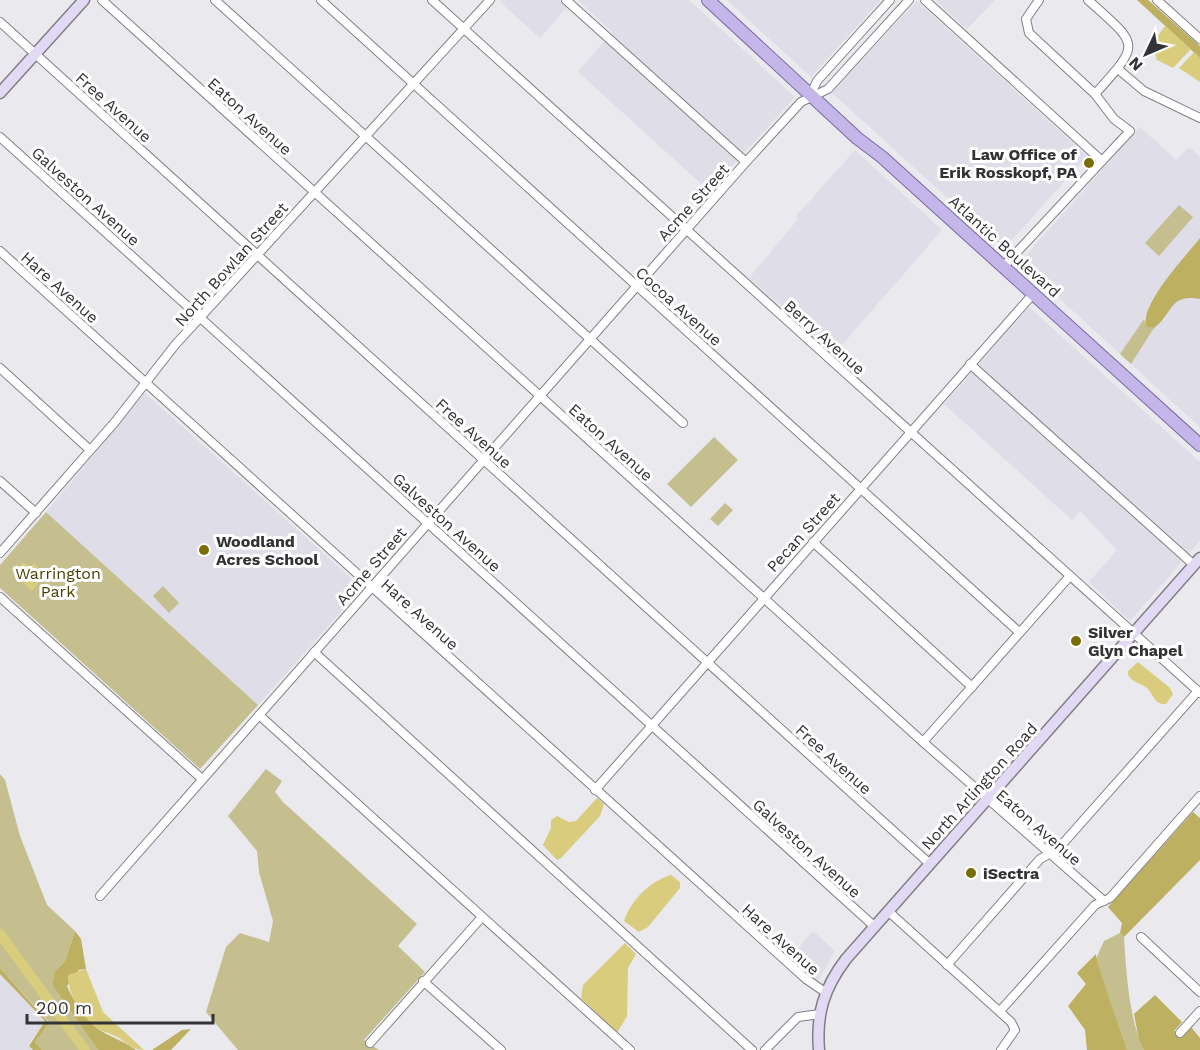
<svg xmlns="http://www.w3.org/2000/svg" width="1200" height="1050" font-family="'Work Sans',sans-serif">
<rect width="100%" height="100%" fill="#eae9ee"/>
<g fill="#dedde8">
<path d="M502 0H573L540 38 500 2Z"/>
<path d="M578 0H689L795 97 709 191 578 72 612 32Z"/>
<path d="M727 0H881L811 77Z"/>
<path d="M935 0H995L967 29Z"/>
<path d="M917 1 1087 156 1004 249 831 92Z"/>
<path d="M1140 127 1176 160 1189 147 1200 157V238L1152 300 1144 319 1120 354 1020 262Z"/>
<path d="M855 150 942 230 835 353 749 278 798 219 796 216Z"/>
<path d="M1186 296 1200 299V427L1131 364 1154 328 1165 319 1173 303Z"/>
<path d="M1029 307 1200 462V541L1130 621 1089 582 1117 550 1080 511 1072 520 944 404Z"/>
<path d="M145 393 362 588 258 705 46 512Z"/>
<path d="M813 931 835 951 817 982 791 957Z"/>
<path d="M0 974 45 1021 30 1042 29 1046 33 1050H0Z"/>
</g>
<g fill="#c5be8f">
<path d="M1179 205 1193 217 1159 256 1145 243Z"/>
<path d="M1144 319 1146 325 1154 328 1131 364 1120 354Z"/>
<path d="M714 437 738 460 691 507 667 484Z"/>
<path d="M725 503 733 510 718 526 710 519Z"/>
<path d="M46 512 258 705 200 769 0 588V565Z"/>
<path d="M163 586 179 603 169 613 153 596Z"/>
<path d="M266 769 282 781 275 792 283 802 417 924 398 946 425 972 364 1040 379 1050H238L206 1012 226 947 240 933 269 942 273 921 259 872 257 851 228 816Z"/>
<path d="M0 774 5 780 20 836 47 905 75 931 65 961 55 971 52 985 98 1050H42L35 1042 49 1022 0 968Z"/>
<path d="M1120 933 1124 937C1126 971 1129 1020 1144 1050H1127L1095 961 1104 941Z"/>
</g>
<g fill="#bdb061">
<path d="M1137 0H1148L1200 46V58Z"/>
<path d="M1200 238V299C1169 293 1174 313 1154 328L1146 326C1140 304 1186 256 1200 238Z"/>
<path d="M1193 812 1200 818V860L1124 937 1120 933 1122 923 1108 907Z"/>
<path d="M75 931 81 939 86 969 79 970 67 986C73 1000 86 1020 98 1029 110 1037 124 1041 136 1050H98L52 985 55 971 65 961Z"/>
<path d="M1096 954C1095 961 1123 1037 1127 1050H1087L1085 1030 1068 1006 1086 984 1077 973Z"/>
<path d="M0 968 49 1023 35 1042 42 1050H33L29 1046 45 1021 0 974Z"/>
<path d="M1155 995 1182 1022 1174 1031 1182 1037 1191 1027 1200 1038V1050H1144L1139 1040 1134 1014Z"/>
<path d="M191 1029 171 1050H152L182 1030Z"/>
</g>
<g fill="#d9cd7d">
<path d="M1165 26 1191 49 1173 68 1157 60 1152 44Z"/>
<path d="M1194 52 1200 58V82L1179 68Z"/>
<path d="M23 562 30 567 34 563 46 575 32 591 20 580 23 575 17 569Z"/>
<path d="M1138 662 1170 688 1173 694 1166 704C1152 705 1154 691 1144 686 1138 683 1133 682 1128 675V671Z"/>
<path d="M597 798 604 804 600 816 561 858 557 860 543 845 551 828V820L557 816 569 822 576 821Z"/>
<path d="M671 875 680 882V888L648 927 639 932 624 921C631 900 650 881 671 875Z"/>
<path d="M625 943 636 954 628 968 627 1016 617 1033 581 998 583 985Z"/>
<path d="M86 969 103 1012 144 1050C133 1050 128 1044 119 1038 112 1034 103 1032 97 1028 82 1016 67 994 68 975Z"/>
</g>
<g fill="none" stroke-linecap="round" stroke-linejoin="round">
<path stroke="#d9cd7d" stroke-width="10" d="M0 934 85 1050"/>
<defs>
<g id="street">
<path d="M102 0 923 742 1104 901"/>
<path d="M215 0 683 423"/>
<path d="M321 0 1019 632"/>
<path d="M432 0 1200 693"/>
<path d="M566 0 746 162"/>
<path d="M925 0 1102 161"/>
<path d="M1088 0C1139 46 1142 42 1095 94"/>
<path d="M1157 0 1200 39"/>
<path d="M0 22 930 864"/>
<path d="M1118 69 1144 91 1200 118"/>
<path d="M810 96 817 81 890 0"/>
<path d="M0 137 875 927"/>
<path d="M0 251 806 979 825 992"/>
<path d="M1003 267 1130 131 1114 119 1095 94 1029 33 1026 19 1039 0"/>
<path d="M970 364 1194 565"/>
<path d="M0 368 90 450"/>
<path d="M0 481 36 513"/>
<path d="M813 542 972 687"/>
<path d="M0 553 115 422 175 345 490 0"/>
<path d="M0 597 202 779"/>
<path d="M314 652 752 1050"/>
<path d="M259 715 630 1050"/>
<path d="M923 742 1069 577"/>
<path d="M595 790 1033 294"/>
<path d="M100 896 746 162 801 102 828 89 909 0"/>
<path d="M888 911 1011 1022 1015 1030 1001 1050"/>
<path d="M1141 937 1200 992"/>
<path d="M947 965 1040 859 1058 849 1198 691"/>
<path d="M423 981 501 1050"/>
<path d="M1000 1011 1095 905 1110 898 1200 796"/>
<path d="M1180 1033 1200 1011"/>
<path d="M370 1043 482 917"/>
<path d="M765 1050 798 1017 820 1014"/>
</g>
<g id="secondary">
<path d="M0 93 84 0"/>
<path d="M819 1050C816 1014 824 988 846 959L1200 558"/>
</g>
<path id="primary" d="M708 0 857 138 882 157 1200 445"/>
</defs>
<use href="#street" stroke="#807f84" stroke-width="10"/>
<use href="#secondary" stroke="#807f84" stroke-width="13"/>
<use href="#primary" stroke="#7968a2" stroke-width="14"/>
<use href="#street" stroke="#fff" stroke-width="8"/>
<use href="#secondary" stroke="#e2daf4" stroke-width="10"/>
<use href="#primary" stroke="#c5b6ea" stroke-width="12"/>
</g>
<g fill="#7a6d08" stroke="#fff" stroke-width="2">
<circle cx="1089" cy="163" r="6"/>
<circle cx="204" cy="550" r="6"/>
<circle cx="1076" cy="641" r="6"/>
<circle cx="971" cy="873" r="6"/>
</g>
<g text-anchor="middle" stroke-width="6" stroke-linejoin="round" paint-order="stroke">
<g font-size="16" fill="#333335" stroke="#fff">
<text transform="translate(114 107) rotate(42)" y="6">Free Avenue</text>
<text transform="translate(250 116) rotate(42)" y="6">Eaton Avenue</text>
<text transform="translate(86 196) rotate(42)" y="6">Galveston Avenue</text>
<text transform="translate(693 202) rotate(-48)" y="6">Acme Street</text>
<text transform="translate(1005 246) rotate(42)" y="6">Atlantic Boulevard</text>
<text transform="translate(231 264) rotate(-48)" y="6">North Bowlan Street</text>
<text transform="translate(60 287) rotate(42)" y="6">Hare Avenue</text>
<text transform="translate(679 306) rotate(42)" y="6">Cocoa Avenue</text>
<text transform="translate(825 337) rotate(42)" y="6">Berry Avenue</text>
<text transform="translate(474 433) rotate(42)" y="6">Free Avenue</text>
<text transform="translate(611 442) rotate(42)" y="6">Eaton Avenue</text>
<text transform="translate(447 522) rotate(42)" y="6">Galveston Avenue</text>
<text transform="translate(803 532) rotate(-48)" y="6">Pecan Street</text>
<text transform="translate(371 566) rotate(-49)" y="6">Acme Street</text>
<text transform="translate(420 614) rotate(42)" y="6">Hare Avenue</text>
<text transform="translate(834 759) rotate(42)" y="6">Free Avenue</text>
<text transform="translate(979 786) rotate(-48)" y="6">North Arlington Road</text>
<text transform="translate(1039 827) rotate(41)" y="6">Eaton Avenue</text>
<text transform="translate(807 848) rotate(42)" y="6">Galveston Avenue</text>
<text transform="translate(781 939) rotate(42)" y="6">Hare Avenue</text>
</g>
<g font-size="16" font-weight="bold" fill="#333335" stroke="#fff" text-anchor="start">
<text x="1077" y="160" text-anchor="end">Law Office of<tspan x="1077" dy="18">Erik Rosskopf, PA</tspan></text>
<text x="216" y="547">Woodland<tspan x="216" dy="18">Acres School</tspan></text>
<text x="1088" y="638">Silver<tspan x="1088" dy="18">Glyn Chapel</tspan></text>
<text x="983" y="879">iSectra</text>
</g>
<g font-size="16" fill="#4a4100" stroke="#fff">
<text x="58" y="579">Warrington<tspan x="58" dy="18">Park</tspan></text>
</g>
</g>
<g transform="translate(1146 54) rotate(226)" stroke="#ffffff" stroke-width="4.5" paint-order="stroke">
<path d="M0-4.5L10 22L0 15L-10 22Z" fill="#333335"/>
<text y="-9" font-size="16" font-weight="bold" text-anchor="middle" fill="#333335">N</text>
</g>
<path d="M27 1014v9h186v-9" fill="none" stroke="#333335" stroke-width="3"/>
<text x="36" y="1014" font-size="18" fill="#333335" stroke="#ffffff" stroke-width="4.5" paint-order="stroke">200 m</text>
</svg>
